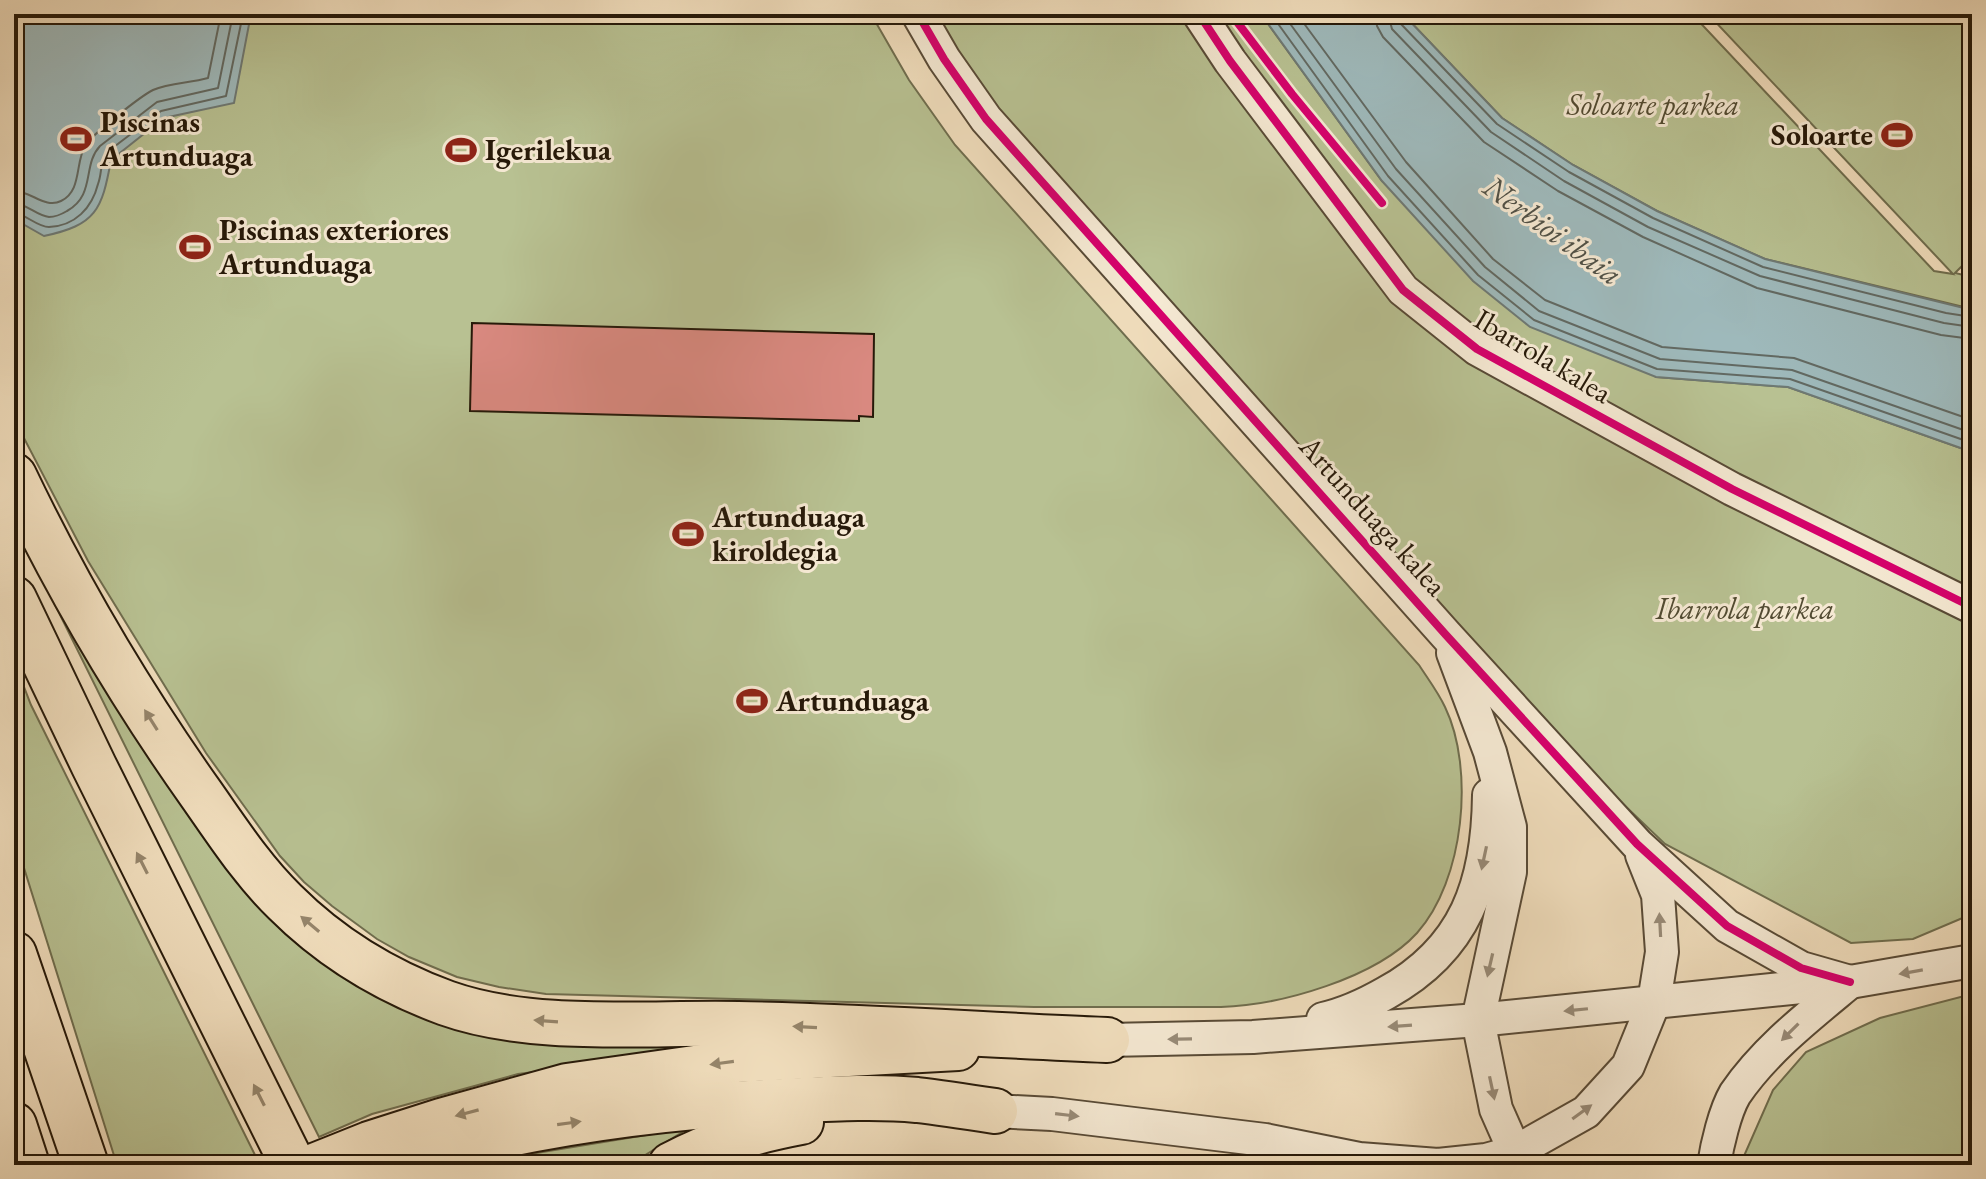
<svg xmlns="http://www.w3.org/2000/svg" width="1986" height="1179" font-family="'EB Garamond',serif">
<rect width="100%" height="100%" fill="#f0ddbc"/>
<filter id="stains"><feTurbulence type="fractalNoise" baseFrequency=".0025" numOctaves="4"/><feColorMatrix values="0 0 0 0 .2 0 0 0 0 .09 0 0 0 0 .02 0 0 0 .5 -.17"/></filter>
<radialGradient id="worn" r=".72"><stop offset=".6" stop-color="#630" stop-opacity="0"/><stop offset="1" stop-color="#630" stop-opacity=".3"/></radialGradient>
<g fill="#b8c192" stroke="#6f6d4e" stroke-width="2">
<path d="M14 14H871L909 80 955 145 1419 665C1428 679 1438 692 1445 707 1475 769 1464 881 1417 933 1376 978 1281 1005 1221 1007H1034L546 994 499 987 457 977 409 957 377 939 332 906 304 882 280 856 206 753 88 561 14 419Z"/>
<path d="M919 14H1261L1382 181 1656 377 1788 387 1972 452V914L1913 939 1851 943 1665 844 1446 635 986 119Z"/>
<path d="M1403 14H1692L1934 271 1953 274 1708 14H1972V256L1955 273 1972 277V309L1765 259 1657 211 1573 165 1502 118Z"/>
<path d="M14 522 370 985 665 1040 683 1048 668 1055 518 1074 372 1114 319 1137Z"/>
<path d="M14 661 31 705 258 1161 248 1165H117L14 836Z"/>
<path d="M1972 994V1165H1740L1773 1090 1806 1052 1880 1018Z"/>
<path d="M689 1128 629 1165H485L518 1156Z"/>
</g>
<g fill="#9eb9bb" stroke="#6e7974" stroke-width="2">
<path d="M14 14H251L234 103 164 118 111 160C102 210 96 225 44 236L14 219Z"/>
<path d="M1261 14H1403L1502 118 1573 165 1657 211 1765 259 1972 310V452L1788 387 1656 377 1530 327 1473 281 1382 181Z"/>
</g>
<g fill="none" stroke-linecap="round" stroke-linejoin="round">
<g stroke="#626962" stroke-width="2">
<path d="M1271 14 1388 176 1478 275 1534 320 1657 369 1790 379 1972 443"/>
<path d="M1283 14 1396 169 1485 267 1539 311 1660 359 1792 370 1972 433"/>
<path d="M1297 14 1406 162 1493 259 1545 300 1662 347 1794 358 1972 420"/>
<path d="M1376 14 1377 26 1383 37 1484 142 1558 191 1643 237 1757 288 1941 335 1972 339"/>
<path d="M1388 14 1392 29 1491 132 1564 181 1648 227 1760 276 1944 323 1972 327"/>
<path d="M1398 14 1400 23 1497 124 1569 172 1653 218 1763 267 1946 313 1972 317"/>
<path d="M14 191C31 191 45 209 61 201 82 191 75 163 85 146 91 135 141 96 153 90 169 83 190 83 208 78L221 14"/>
<path d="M14 203C27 204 37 216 49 217 55 217 62 214 67 211 96 195 82 165 100 146L157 102 218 88 233 14"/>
<path d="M14 213C26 214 37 227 49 227 75 226 92 208 98 184 102 174 100 163 106 153L161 111 226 96 243 14"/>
</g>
</g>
<path fill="#d98980" stroke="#261909" stroke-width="2" d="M472 323 874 334 873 417 859 416V421L470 411Z"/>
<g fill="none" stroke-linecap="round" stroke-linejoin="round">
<defs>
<g id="minor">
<path d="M918 14 944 59 986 119 1446 635 1637 844 1727 926 1801 968 1850 982"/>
<path d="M1199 14 1230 61 1403 290 1477 349 1732 489 1972 607"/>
<path d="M1453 653 1490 752 1510 827V872L1478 1020 1496 1109 1515 1152 1524 1165"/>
<path d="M1323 1019C1346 1014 1365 1005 1386 993 1466 949 1488 883 1489 795"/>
<path d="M1107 1040 1253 1037 1478 1020 1850 982 1972 961"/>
<path d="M995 1111 1052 1114 1265 1140 1359 1159 1438 1165 1486 1160 1515 1152 1586 1112 1628 1066 1654 1002 1662 952 1658 895 1642 855"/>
<path d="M1714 1165C1717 1145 1725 1111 1735 1094 1765 1050 1809 1016 1850 982"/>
</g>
<path id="major" d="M314 1165 369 1143 441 1120 567 1085 737 1061 958 1049"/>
<g id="highway">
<path d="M14 476C67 587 130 694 201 794 227 831 252 870 285 902 330 947 386 981 446 1003 533 1034 646 1022 738 1024 861 1026 984 1035 1107 1040"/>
<path d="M14 599 94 766 293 1165"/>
<path d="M14 954 86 1165"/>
<path d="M14 1125 27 1165"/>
<path d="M384 1165C514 1127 648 1107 784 1101 827 1099 874 1096 917 1100 943 1103 969 1107 995 1111"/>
<path d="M671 1165C714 1142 754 1131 801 1122"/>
</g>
</defs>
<use href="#minor" stroke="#584a36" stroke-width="36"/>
<use href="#major" stroke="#261909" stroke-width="46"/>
<use href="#highway" stroke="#261909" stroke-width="48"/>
<use href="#minor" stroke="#f5e9d3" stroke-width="32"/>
<use href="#major" stroke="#f0ddbc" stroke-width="42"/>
<use href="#highway" stroke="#f0ddbc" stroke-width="44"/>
<defs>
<g id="cycleway">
<path d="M918 14 944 59 986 119 1446 635 1637 844 1727 926 1801 968 1850 982"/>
<path d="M1199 14 1230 61 1403 290 1477 349 1732 489 1972 607"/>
<path d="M1231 14 1292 94 1382 203"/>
</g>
</defs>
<use href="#cycleway" stroke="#f5e9d3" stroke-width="13"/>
<use href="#cycleway" stroke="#d6006c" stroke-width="8"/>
</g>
<defs><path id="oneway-solid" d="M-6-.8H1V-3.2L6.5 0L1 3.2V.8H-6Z" transform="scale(2)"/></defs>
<g fill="#95856b">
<use href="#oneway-solid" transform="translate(151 720) rotate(-122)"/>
<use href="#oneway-solid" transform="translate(142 863) rotate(-117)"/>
<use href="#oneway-solid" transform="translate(310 924) rotate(-140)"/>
<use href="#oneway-solid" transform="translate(546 1021) rotate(-176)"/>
<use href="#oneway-solid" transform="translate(805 1027) rotate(-177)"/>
<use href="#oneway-solid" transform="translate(722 1063) rotate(172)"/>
<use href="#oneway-solid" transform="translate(259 1095) rotate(-117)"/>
<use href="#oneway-solid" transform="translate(467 1113) rotate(165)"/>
<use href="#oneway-solid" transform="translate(569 1123) rotate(-8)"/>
</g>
<g fill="#988b78">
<use href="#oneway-solid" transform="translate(1484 858) rotate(102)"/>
<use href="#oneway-solid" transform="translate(1660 925) rotate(-93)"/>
<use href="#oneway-solid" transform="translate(1490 965) rotate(103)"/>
<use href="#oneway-solid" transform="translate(1911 972) rotate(170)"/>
<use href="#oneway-solid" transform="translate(1576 1010) rotate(174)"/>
<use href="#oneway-solid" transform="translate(1400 1026) rotate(176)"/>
<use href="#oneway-solid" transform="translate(1790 1032) rotate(135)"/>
<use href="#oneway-solid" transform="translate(1180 1039) rotate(179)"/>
<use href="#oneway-solid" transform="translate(1492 1088) rotate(78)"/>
<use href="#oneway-solid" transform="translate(1582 1112) rotate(-36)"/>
<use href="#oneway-solid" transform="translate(1067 1115) rotate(7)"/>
</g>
<defs>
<symbol id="stadium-bare" viewBox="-9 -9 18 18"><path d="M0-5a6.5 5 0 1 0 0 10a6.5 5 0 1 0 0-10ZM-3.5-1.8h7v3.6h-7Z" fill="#8f2418" stroke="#f5e9d3" stroke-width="2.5" paint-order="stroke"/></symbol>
</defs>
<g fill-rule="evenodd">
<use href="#stadium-bare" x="1875" y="113" width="44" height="44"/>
<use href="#stadium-bare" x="54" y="117" width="44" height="44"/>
<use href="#stadium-bare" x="439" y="128" width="44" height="44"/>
<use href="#stadium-bare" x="173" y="225" width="44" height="44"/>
<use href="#stadium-bare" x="666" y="512" width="44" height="44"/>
<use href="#stadium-bare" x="730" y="679" width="44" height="44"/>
</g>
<g text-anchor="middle" stroke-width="6" stroke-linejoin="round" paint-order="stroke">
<g font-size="30" font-style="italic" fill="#524b32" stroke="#f5e9d3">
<text x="1653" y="115">Soloarte parkea</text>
<text x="1745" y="619">Ibarrola parkea</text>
</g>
<g font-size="30" font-weight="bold" fill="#261909" stroke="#f5e9d3" text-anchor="start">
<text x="100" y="132">Piscinas<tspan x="100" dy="34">Artunduaga</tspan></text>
<text x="1873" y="145" text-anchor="end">Soloarte</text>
<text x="485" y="160">Igerilekua</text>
<text x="219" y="240">Piscinas exteriores<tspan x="219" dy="34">Artunduaga</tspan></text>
<text x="712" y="527">Artunduaga<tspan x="712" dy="34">kiroldegia</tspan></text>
<text x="776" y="711">Artunduaga</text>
</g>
<g font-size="30" fill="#261909" stroke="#f5e9d3">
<text transform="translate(1543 356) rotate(31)" y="10">Ibarrola kalea</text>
<text transform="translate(1373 516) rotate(48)" y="10">Artunduaga kalea</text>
</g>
<g font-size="32" font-style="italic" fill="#505147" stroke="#f5e9d3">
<text transform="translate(1553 230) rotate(36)" y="11">Nerbioi ibaia</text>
</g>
</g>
<rect width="1986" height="1179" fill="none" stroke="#f0ddbc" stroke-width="48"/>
<rect x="16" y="16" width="1954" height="1147" fill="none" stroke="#261909" stroke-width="4"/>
<rect x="24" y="24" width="1938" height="1131" fill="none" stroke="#261909" stroke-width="2"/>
<rect width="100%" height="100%" filter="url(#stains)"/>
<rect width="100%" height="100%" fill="url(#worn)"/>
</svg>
